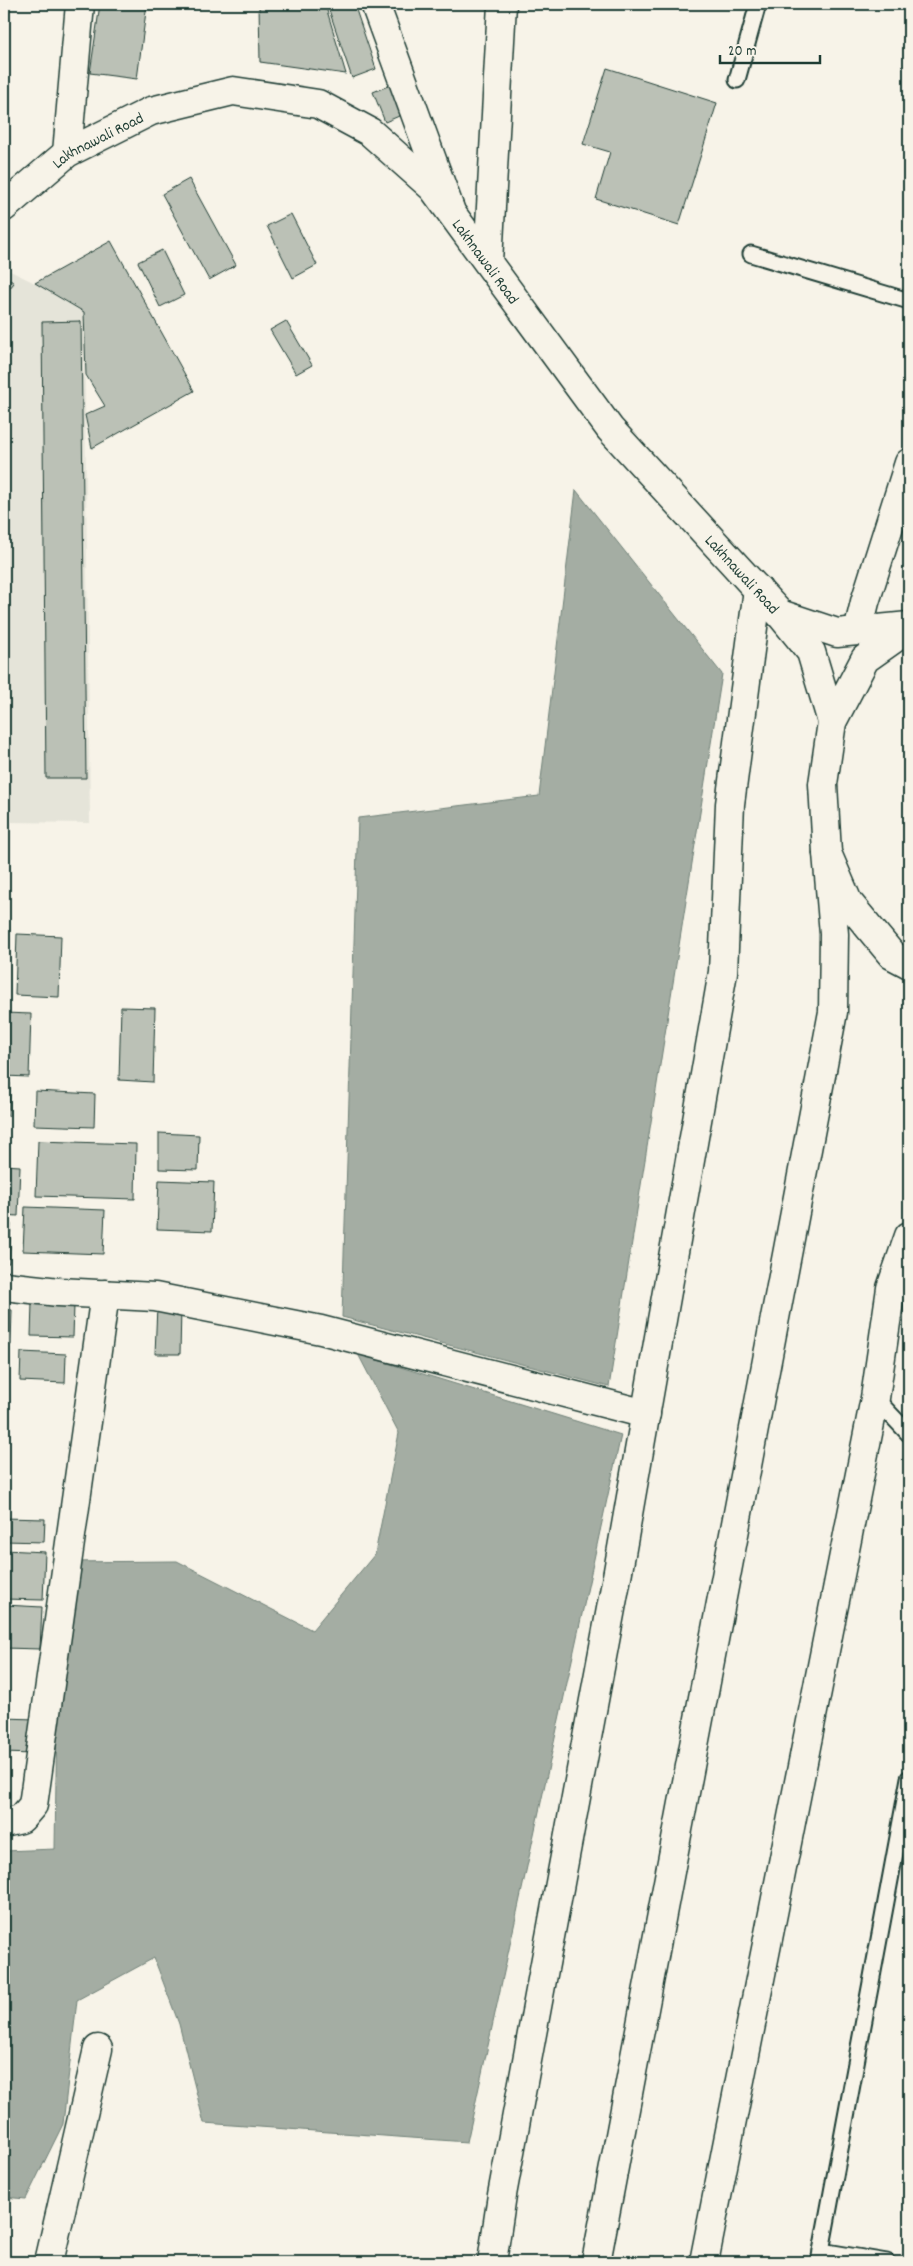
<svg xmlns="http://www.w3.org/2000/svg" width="913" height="2266" font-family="Dekko,sans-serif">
<rect width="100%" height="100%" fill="#f7f3e8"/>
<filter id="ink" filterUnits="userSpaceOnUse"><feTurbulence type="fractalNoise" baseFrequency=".02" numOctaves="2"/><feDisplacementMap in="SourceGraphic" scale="10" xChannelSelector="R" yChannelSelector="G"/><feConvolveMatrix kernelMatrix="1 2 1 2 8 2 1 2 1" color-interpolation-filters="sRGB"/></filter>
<g filter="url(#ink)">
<path fill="#e5e4d9" d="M4 268 35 283 84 312 90 823 4 822Z"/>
<g fill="#a4ada3" stroke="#6f8077">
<path d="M576 490 722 674 609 1387 342 1317 358 818 539 796Z"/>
<path d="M358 1354 621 1435 467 2142 204 2123 179 2024 154 1958 77 2000 63 2124 26 2199 4 2197V1851L55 1849 57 1710 66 1562 177 1561 312 1630 375 1554 399 1433Z"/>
</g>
<g fill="#bbc1b6" stroke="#1f3d34">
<path d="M100 4H147L137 79 90 73Z"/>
<path d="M259 4H325L346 74 260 62Z"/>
<path d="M327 4H354L376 69 352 78Z"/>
<path d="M607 68 717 103 679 225 596 199 610 152 583 144Z"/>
<path d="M398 82 411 111 385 122 373 92Z"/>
<path d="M189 179 236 265 209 280 162 194Z"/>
<path d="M291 214 317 265 293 278 267 226Z"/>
<path d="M111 241 194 391 92 448 85 415 105 406 86 375 84 312 35 283Z"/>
<path d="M162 250 184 295 160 307 138 262Z"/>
<path d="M4 275 14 283 4 295Z"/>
<path d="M81 321 86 778H46L42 322Z"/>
<path d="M286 321 312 365 296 374 270 330Z"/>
<path d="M17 934 61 936 59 997 15 995Z"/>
<path d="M121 1007 155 1008 153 1082 119 1080Z"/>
<path d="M4 1013 31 1014 29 1077 4 1076Z"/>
<path d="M4 1083H10L9 1116 4 1115Z"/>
<path d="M35 1091 95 1094 94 1127 34 1125Z"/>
<path d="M159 1133 199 1135 198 1170 159 1169Z"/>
<path d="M38 1141 136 1144 135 1199 36 1196Z"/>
<path d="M4 1165 20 1166 18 1216 4 1215Z"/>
<path d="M159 1180 214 1182 212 1231 157 1229Z"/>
<path d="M25 1207 105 1210 103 1254 23 1251Z"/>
<path d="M4 1224H11L9 1263H4Z"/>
<path d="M32 1303 74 1305 73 1337 31 1336Z"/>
<path d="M157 1306 181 1308 180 1354H155Z"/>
<path d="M4 1309 12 1310 11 1345H4Z"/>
<path d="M21 1352 66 1354 65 1383 20 1381Z"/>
<path d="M4 1518 45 1519 44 1542 4 1541Z"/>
<path d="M4 1550 45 1552 43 1600 4 1599Z"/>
<path d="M4 1605 42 1607 40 1649 4 1648Z"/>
<path d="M4 1718 35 1719 33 1754 4 1753Z"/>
</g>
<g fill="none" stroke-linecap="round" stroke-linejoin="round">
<defs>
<g id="lane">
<path d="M737 80 758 4"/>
<path d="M751 254 909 301"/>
<path d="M875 1398 909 1434"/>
<path d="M821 2251 887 2262"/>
<path d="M819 2262 909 1778"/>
</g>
<g id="street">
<path d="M375 4 450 209"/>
<path d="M67 153 80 4"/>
<path d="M488 262 502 4"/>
<path d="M858 631 865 602 909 463"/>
<path d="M4 1286 59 1292 155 1297 321 1330 646 1414"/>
<path d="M4 1823 21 1819 33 1805 105 1294"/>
<path d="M49 2262 98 2049"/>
<path d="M492 2262 502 2195 618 1571 723 972 730 804 758 589"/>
</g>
<g id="secondary">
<path id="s1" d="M4 207 67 153 151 111 233 91 318 104 370 132 433 188 610 429 780 614 811 652 832 722"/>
<path d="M780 614 837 633 909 626"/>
<path d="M909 628 865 659 832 722 823 784 827 853 848 902 892 955 909 964"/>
<path d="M596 2262 833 1012 834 934 827 853"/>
<path d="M704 2262 875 1398 891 1288 909 1236"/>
</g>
</defs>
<use href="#lane" stroke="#1f3d34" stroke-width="19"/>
<use href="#street" stroke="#1f3d34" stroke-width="31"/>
<use href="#secondary" stroke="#1f3d34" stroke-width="31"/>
<use href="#lane" stroke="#f7f3e8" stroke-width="15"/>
<use href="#street" stroke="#f7f3e8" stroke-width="28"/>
<use href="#secondary" stroke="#f7f3e8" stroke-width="28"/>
</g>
</g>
<g text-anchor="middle" stroke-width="4" stroke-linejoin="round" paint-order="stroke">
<g font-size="16" fill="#1f3d34" stroke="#f7f3e8">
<text dy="6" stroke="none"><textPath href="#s1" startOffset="116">Lakhnawali Road</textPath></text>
<text dy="6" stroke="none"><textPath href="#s1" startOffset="581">Lakhnawali Road</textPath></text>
<text dy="6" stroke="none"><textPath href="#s1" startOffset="986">Lakhnawali Road</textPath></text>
</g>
</g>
<rect width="913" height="2266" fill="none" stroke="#f7f3e8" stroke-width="20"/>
<rect x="10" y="10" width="893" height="2246" fill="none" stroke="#1f3d34" stroke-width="2" filter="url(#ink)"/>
<path d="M720 55v8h100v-8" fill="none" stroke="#1f3d34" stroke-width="2.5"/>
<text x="728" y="55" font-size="15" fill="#1f3d34" stroke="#f7f3e8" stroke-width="4" paint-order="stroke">20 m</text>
</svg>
